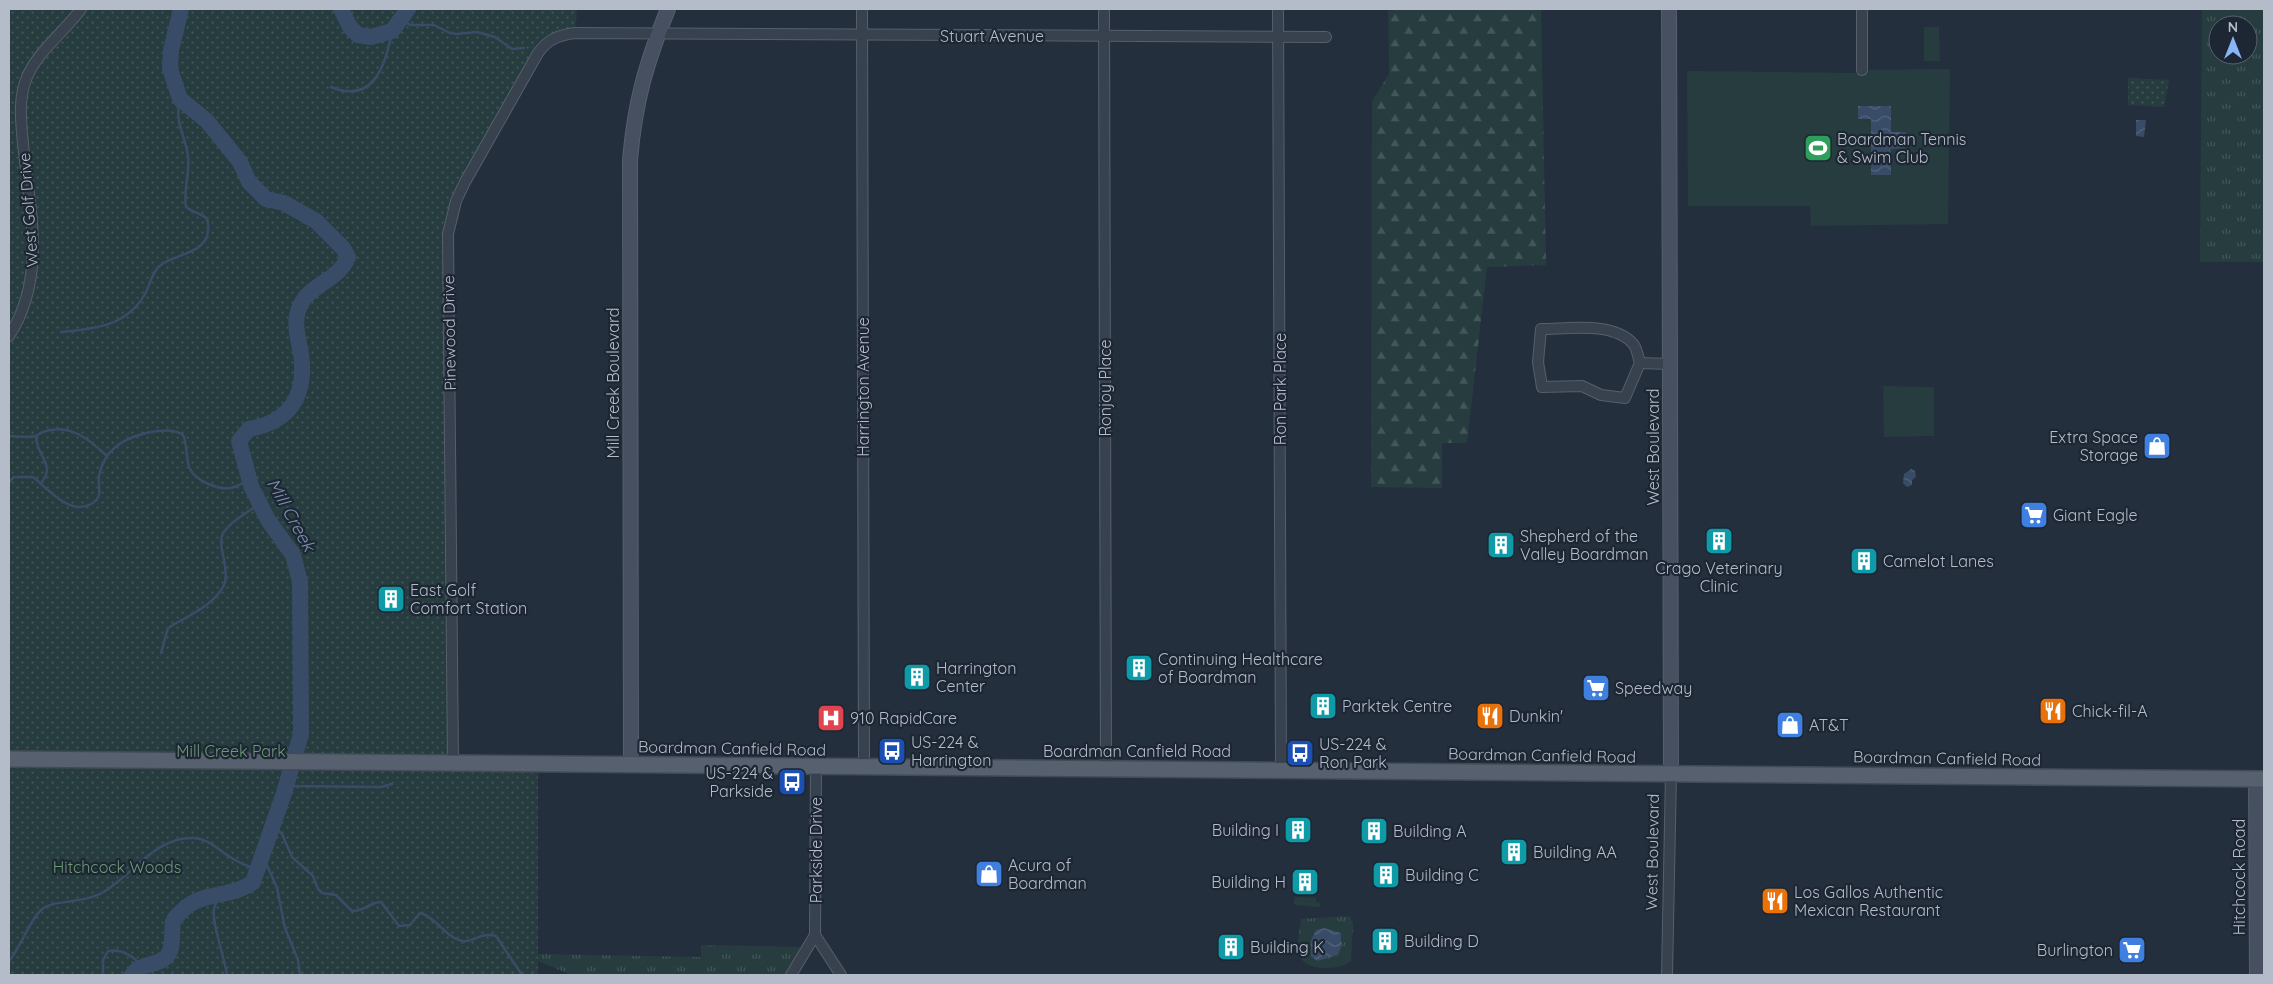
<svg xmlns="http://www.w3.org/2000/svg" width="2273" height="984" font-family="Quicksand,sans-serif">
<defs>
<pattern id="grass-tufts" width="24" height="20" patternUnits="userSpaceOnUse" patternTransform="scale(1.25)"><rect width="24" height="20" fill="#263c3f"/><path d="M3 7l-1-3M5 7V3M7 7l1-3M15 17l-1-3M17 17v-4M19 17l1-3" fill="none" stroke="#435659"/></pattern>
<pattern id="forest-firs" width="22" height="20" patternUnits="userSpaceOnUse" patternTransform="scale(1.25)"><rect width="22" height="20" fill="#263c3f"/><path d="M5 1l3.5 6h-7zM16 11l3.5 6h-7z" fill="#435659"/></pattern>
<pattern id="park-dots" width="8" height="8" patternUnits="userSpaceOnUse" patternTransform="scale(1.25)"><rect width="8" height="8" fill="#263c3f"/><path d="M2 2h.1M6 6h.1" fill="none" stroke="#435659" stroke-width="1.8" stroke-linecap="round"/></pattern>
<pattern id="water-waves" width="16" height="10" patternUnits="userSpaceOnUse" patternTransform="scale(1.25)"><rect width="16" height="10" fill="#394c67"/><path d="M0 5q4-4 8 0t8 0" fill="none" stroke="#53647b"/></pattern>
</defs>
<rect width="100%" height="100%" fill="#242f3e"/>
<g fill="url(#grass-tufts)" fill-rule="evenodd">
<path d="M2202 9H2264V262H2200ZM2218 25H2248V55H2218Z"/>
<path d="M1295 897 1316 898V902L1320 903 1321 906 1313 907 1293 904Z"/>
<path d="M1350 916 1353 924 1351 961C1342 967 1335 968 1325 968 1290 967 1298 944 1301 919Z"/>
<path d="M701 945 808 947 791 975H572L538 961V954L701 957Z"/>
</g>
<path fill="url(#forest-firs)" d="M1388 9H1541L1546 265 1487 267 1467 443H1442V488L1371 487 1372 101 1389 74Z"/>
<g fill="url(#park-dots)">
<path d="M9 9H577L575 33 546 43 450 219 453 762 538 763V975H9Z"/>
<path d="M2128 78 2169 80 2164 107 2128 105Z"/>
</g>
<g fill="#263c3f">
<path d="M1924 27H1939L1940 61H1924Z"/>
<path d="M1950 69 1948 224 1811 226 1810 206H1688L1687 71 1856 73 1862 70Z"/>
<path d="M1883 386 1934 387V436L1884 437Z"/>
</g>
<g fill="url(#water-waves)">
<path d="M1858 106H1891V132H1906L1905 148 1891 149V175H1871V119H1858Z"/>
<path d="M2136 120H2146L2144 137 2136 136Z"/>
<path d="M1911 469 1915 471 1916 477 1912 480V485L1907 487 1903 483 1904 474Z"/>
<path d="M1324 928 1341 933V947L1338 955 1317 961 1311 956V940L1316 930Z"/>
</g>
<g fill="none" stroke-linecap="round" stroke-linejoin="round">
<g stroke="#394c67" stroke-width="2.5">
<path d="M402 21 411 25H434L450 33 457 34 477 32 495 37 512 49 524 48"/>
<path d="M331 87C374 105 386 64 392 31"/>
<path d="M61 332C95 329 127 326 145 294 150 285 152 271 162 264 177 254 209 252 208 229 208 225 209 221 206 218 200 213 192 212 186 207 183 190 190 174 188 156 185 134 174 123 180 99"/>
<path d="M9 436C16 436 29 438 36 436 38 435 40 433 43 432 69 422 90 440 107 456"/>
<path d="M36 436C36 457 57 464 41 483"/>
<path d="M9 482 14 477H33C48 489 70 516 91 504 95 502 98 499 99 495 100 489 98 482 99 476 104 450 122 439 146 433 158 431 172 428 183 435 188 446 185 458 190 469 196 481 218 490 231 488 238 486 244 483 249 479"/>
<path d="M161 653 168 628C187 616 215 606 225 583 227 575 225 567 224 559 222 552 220 544 222 536 225 525 250 510 260 504"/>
<path d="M286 786 381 787 392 784"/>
<path d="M273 825 282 834 292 857 313 876 318 889 322 893 336 895 352 911C364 912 370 902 381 902L399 926 410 925 420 913C436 917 446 938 462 941 474 943 479 932 496 936L522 975"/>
<path d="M263 856 277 888 285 928 298 960 300 975"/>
<path d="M220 895C218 899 215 904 214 909 211 921 225 959 227 975"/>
<path d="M9 961C20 948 30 920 41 910 53 899 83 904 102 893 132 876 155 836 194 838 211 839 222 854 237 861 243 865 251 867 258 869"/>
<path d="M103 975V960L108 951C122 948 133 956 142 966"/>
</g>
<g stroke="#394c67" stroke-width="16">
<path d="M341 9 350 27 358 35 371 37 392 31 408 9"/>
<path d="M132 975C141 962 154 967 165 958 175 951 171 932 173 922 174 917 180 913 183 910 201 891 233 898 253 882L284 793 301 734 300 582 293 555 268 520 251 486 239 441 249 429C284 423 303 403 302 366 302 343 289 324 302 302 312 284 339 280 348 257L343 248 316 221 284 203 266 199 249 182 240 162 207 121 180 99 170 69 171 50 181 9"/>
</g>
<defs>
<g id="street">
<path d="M862 9 864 766"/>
<path d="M1104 9 1106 768"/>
<path d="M1278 9 1281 770"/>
<path d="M1862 70V9"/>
<path d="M9 336C47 278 30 209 23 144 21 122 18 98 27 77 38 51 65 31 81 9"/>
<path d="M1640 363C1638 357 1637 349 1634 345 1615 321 1569 329 1541 329L1538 362 1542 387 1582 386 1601 395 1625 398 1640 363 1670 364"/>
<path d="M453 762 448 234 456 201 465 182 538 53C548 39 559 35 575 33L1326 37"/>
<path d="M815 935 816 766"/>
<path d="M815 935 841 975"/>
<path d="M791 975 815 935"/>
<path d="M1667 975 1671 773"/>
</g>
<g id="secondary">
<path d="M1669 9 1671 773"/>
<path d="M631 764 630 160C635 101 646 64 668 9"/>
<path d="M2256 779 2257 975"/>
</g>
<path id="primary" d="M9 759 2264 779"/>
</defs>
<use href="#street" stroke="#565f6c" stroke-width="12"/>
<use href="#secondary" stroke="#565f6c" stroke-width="16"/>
<use href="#primary" stroke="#414a57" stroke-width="18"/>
<use href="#street" stroke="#38414e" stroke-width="10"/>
<use href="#secondary" stroke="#465061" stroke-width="14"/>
<use href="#primary" stroke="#56606e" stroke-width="15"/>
</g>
<defs>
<symbol id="stadium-square" viewBox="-11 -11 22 22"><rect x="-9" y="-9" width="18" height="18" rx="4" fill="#2e9e5b" stroke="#1d2633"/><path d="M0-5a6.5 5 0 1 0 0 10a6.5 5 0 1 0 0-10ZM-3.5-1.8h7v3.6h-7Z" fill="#fff"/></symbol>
<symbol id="shop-square" viewBox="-11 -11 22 22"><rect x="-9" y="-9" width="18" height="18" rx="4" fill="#3f7fe0" stroke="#1d2633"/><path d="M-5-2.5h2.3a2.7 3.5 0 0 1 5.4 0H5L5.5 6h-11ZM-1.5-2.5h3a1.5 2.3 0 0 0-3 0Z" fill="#fff"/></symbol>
<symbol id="supermarket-square" viewBox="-11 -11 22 22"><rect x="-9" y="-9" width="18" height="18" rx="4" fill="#3f7fe0" stroke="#1d2633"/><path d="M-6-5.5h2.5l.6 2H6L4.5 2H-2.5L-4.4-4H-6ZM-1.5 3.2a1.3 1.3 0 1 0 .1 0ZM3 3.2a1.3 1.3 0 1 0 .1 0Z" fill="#fff"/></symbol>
<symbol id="building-square" viewBox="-11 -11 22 22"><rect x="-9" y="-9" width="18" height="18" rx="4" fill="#0f9aa8" stroke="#1d2633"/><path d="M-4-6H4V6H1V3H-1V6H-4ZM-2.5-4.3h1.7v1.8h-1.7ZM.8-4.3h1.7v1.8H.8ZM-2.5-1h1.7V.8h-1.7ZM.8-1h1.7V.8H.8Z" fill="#fff"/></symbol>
<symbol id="restaurant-square" viewBox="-11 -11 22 22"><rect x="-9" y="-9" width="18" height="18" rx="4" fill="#e8710a" stroke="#1d2633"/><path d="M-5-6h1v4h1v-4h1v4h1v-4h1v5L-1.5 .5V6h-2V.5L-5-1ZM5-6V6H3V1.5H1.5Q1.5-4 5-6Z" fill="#fff"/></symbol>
<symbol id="hospital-square" viewBox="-11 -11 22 22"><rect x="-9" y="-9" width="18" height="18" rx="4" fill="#e0444e" stroke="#1d2633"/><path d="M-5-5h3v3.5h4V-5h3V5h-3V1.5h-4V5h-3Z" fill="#fff"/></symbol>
<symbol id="bus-square" viewBox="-11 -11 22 22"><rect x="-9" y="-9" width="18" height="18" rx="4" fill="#1a4fb4" stroke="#1d2633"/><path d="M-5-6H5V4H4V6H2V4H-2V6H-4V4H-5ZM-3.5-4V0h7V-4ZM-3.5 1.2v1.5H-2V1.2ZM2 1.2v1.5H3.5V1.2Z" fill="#fff"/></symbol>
</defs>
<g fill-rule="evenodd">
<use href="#stadium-square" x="1802" y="132" width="32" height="32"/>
<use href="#shop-square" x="2141" y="430" width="32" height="32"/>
<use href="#supermarket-square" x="2018" y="499" width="32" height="32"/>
<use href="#building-square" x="1703" y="525" width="32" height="32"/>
<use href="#building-square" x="1485" y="529" width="32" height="32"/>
<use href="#building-square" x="1848" y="545" width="32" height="32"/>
<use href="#building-square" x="375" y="583" width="32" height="32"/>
<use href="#building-square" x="1123" y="652" width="32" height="32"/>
<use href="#building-square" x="901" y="661" width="32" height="32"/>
<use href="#supermarket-square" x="1580" y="672" width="32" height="32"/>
<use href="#building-square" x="1307" y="690" width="32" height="32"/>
<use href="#restaurant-square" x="2037" y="695" width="32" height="32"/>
<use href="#restaurant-square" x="1474" y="700" width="32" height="32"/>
<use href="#hospital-square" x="815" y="702" width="32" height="32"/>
<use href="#shop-square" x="1774" y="709" width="32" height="32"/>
<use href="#bus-square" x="876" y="735" width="32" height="32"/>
<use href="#bus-square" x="1284" y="737" width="32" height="32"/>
<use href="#bus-square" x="776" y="766" width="32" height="32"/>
<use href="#building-square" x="1282" y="814" width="32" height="32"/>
<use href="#building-square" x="1358" y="815" width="32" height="32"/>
<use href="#building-square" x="1498" y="836" width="32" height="32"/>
<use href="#shop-square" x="973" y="858" width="32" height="32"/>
<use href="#building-square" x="1370" y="859" width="32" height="32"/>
<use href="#building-square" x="1289" y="866" width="32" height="32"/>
<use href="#restaurant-square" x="1759" y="885" width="32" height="32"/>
<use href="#building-square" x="1369" y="925" width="32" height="32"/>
<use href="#building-square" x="1215" y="931" width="32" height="32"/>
<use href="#supermarket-square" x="2116" y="934" width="32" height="32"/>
</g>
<g text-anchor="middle" stroke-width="4.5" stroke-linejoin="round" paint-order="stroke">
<g font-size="16" fill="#b4bcc9" stroke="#1d2633">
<text x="992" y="42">Stuart Avenue</text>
<text transform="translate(28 210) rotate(-94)" y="6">West Golf Drive</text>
<text transform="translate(449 333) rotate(-91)" y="6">Pinewood Drive</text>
<text transform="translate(613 383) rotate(-90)" y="6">Mill Creek Boulevard</text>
<text transform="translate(863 387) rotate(-90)" y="6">Harrington Avenue</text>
<text transform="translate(1105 388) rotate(-90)" y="6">Ronjoy Place</text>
<text transform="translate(1280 389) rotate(-90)" y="6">Ron Park Place</text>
<text transform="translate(1653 447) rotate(-90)" y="6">West Boulevard</text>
<text transform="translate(732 748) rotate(1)" y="6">Boardman Canfield Road</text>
<text x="1137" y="757">Boardman Canfield Road</text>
<text transform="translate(1542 755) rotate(1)" y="6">Boardman Canfield Road</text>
<text transform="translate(1947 758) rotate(1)" y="6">Boardman Canfield Road</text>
<text transform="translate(816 850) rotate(-90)" y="6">Parkside Drive</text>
<text transform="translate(1652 852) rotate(-89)" y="6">West Boulevard</text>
<text transform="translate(2239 877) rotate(-90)" y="6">Hitchcock Road</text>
</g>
<g font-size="16" fill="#b4bcc9" stroke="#1d2633" text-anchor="start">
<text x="1837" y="145">Boardman Tennis<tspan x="1837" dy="18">&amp; Swim Club</tspan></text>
<text x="2138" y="443" text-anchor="end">Extra Space<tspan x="2138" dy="18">Storage</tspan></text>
<text x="2053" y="521">Giant Eagle</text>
<text x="1520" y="542">Shepherd of the<tspan x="1520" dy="18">Valley Boardman</tspan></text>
<text x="1883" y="567">Camelot Lanes</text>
<text x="1719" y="574" text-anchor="middle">Crago Veterinary<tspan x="1719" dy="18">Clinic</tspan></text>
<text x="410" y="596">East Golf<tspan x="410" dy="18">Comfort Station</tspan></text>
<text x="1158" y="665">Continuing Healthcare<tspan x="1158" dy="18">of Boardman</tspan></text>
<text x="936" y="674">Harrington<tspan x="936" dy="18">Center</tspan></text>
<text x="1615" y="694">Speedway</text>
<text x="1342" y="712">Parktek Centre</text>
<text x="2072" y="717">Chick-fil-A</text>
<text x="1509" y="722">Dunkin'</text>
<text x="850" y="724">910 RapidCare</text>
<text x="1809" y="731">AT&amp;T</text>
<text x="911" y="748">US-224 &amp;<tspan x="911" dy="18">Harrington</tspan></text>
<text x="1319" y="750">US-224 &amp;<tspan x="1319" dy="18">Ron Park</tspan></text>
<text x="773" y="779" text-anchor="end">US-224 &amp;<tspan x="773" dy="18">Parkside</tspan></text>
<text x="1279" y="836" text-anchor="end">Building I</text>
<text x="1393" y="837">Building A</text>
<text x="1533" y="858">Building AA</text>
<text x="1008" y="871">Acura of<tspan x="1008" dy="18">Boardman</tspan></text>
<text x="1405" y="881">Building C</text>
<text x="1286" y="888" text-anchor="end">Building H</text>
<text x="1794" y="898">Los Gallos Authentic<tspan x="1794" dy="18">Mexican Restaurant</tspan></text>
<text x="1404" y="947">Building D</text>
<text x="1250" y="953">Building K</text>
<text x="2113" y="956" text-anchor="end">Burlington</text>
</g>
<g font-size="16" fill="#6b9a76" stroke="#1d2633">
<text x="231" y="757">Mill Creek Park</text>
<text x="117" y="873">Hitchcock Woods</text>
</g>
<g font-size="18" font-style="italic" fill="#7c92b1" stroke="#1d2633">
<text transform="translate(291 515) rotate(61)" y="6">Mill Creek</text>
</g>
</g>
<rect width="2273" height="984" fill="none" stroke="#b4bcc9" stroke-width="20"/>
<g transform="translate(2233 40)"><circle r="24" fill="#1d2633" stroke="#59626f"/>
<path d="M0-4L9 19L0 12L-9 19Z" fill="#8ab4f8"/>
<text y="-8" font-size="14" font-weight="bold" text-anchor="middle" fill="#b4bcc9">N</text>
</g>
</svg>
